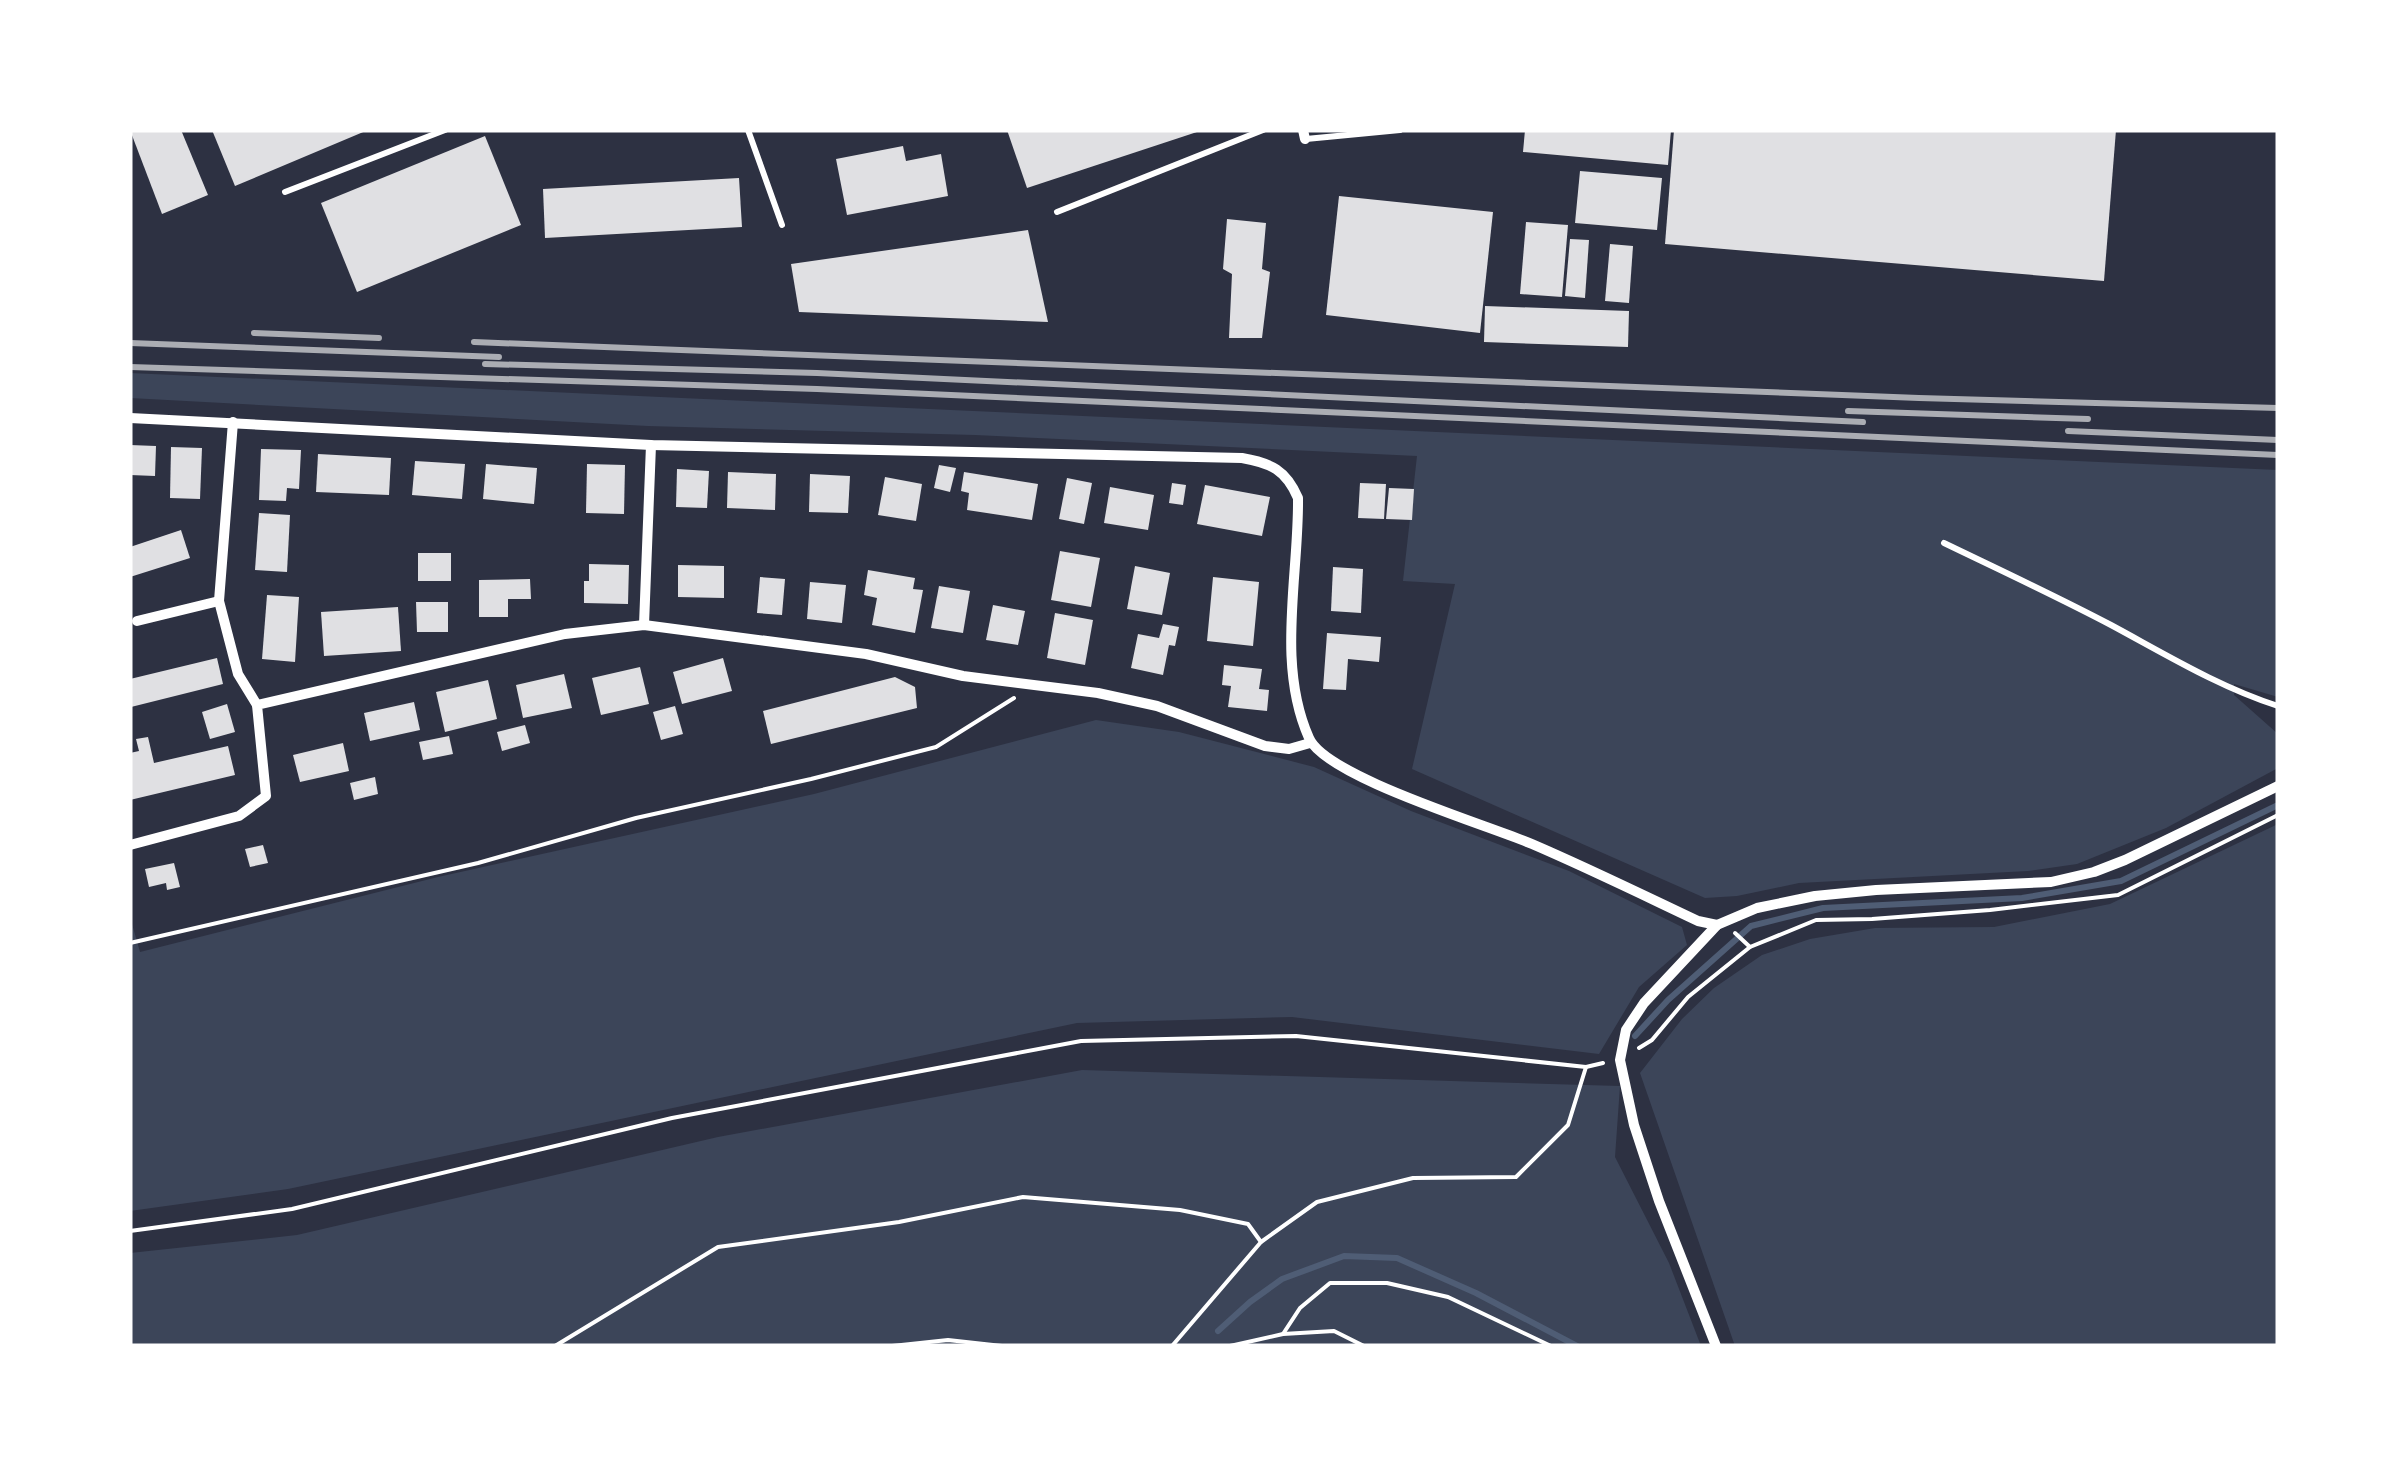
<svg xmlns="http://www.w3.org/2000/svg" width="2408" height="1476" font-family="'Open Sans',sans-serif">
<rect width="100%" height="100%" fill="#2d3142"/>
<g fill="#3c4559">
<path d="M130 373 2278 470V697L2234 684V695L2278 734V768L2166 828 2077 864 2028 871 1799 883 1737 896 1705 898 1412 769 1455 584 1403 581 1417 456 975 435 648 426 130 398Z"/>
<path d="M1096 720 1179 732 1314 767 1411 811 1569 871 1682 927 1687 945 1639 987 1599 1054 1292 1017 1077 1023 288 1189 130 1211V917L140 952 438 877 814 794Z"/>
<path d="M2278 824V1346H1735L1640 1073 1682 1019 1714 988 1762 955 1810 939 1875 928 1994 927 2110 904Z"/>
<path d="M1082 1070 1620 1086 1615 1157 1669 1263 1701 1346H130V1253L297 1235 718 1137Z"/>
</g>
<g fill="none" stroke-linecap="round" stroke-linejoin="round">
<g stroke="#4f5d75" stroke-width="6">
<path d="M1635 1036 1668 1000 1751 926 1823 908 2022 898 2121 881 2278 805"/>
<path d="M1218 1331 1250 1302 1282 1279 1344 1256 1397 1258 1476 1293 1577 1346"/>
</g>
</g>
<g fill="#e0e0e3">
<path d="M130 130H181L208 195 162 214Z"/>
<path d="M212 130H368L235 186Z"/>
<path d="M1007 130H1200V131L1027 188Z"/>
<path d="M1525 130H1671L1668 165 1523 152Z"/>
<path d="M1674 130H2116L2104 281 1665 244Z"/>
<path d="M485 136 521 225 357 292 321 203Z"/>
<path d="M903 146 906 161 941 154 948 196 847 215 836 159Z"/>
<path d="M1580 171 1662 178 1657 230 1575 223Z"/>
<path d="M739 178 742 227 545 238 543 189Z"/>
<path d="M1339 196 1493 212 1480 333 1326 315Z"/>
<path d="M1227 219 1266 223 1262 269 1270 272 1262 338H1229L1232 274 1223 269Z"/>
<path d="M1526 222 1568 225 1562 297 1520 294Z"/>
<path d="M1028 230 1048 322 799 312 791 264Z"/>
<path d="M1570 239 1589 240 1585 298 1565 296Z"/>
<path d="M1610 244 1633 246 1629 303 1605 301Z"/>
<path d="M1485 306 1629 311 1628 347 1484 342Z"/>
<path d="M130 445 156 446 155 476 130 475Z"/>
<path d="M171 447 202 448 200 499 170 498Z"/>
<path d="M261 449 301 450 299 489 287 488 286 501 259 500Z"/>
<path d="M318 454 391 458 389 495 316 492Z"/>
<path d="M415 461 465 464 462 499 412 495Z"/>
<path d="M486 464 537 468 534 504 483 499Z"/>
<path d="M587 464 625 465 624 514 586 513Z"/>
<path d="M939 465 956 468 950 492 934 488Z"/>
<path d="M677 469 709 471 707 508 676 507Z"/>
<path d="M728 472 776 474 775 510 727 508Z"/>
<path d="M964 472 1038 484 1032 520 967 510 969 493 961 491Z"/>
<path d="M810 474 850 476 848 513 809 512Z"/>
<path d="M885 477 922 484 916 521 878 515Z"/>
<path d="M1067 478 1092 483 1084 524 1059 519Z"/>
<path d="M1172 483 1186 485 1183 505 1169 503Z"/>
<path d="M1360 483 1386 484 1384 519 1358 518Z"/>
<path d="M1205 485 1270 497 1262 536 1197 524Z"/>
<path d="M1110 487 1154 495 1148 530 1104 523Z"/>
<path d="M1389 488 1414 489 1412 520 1386 519Z"/>
<path d="M259 513 290 515 287 572 255 570Z"/>
<path d="M181 530 190 558 130 577V547Z"/>
<path d="M1060 551 1100 558 1091 607 1051 600Z"/>
<rect x="418" y="553" width="33" height="28"/>
<path d="M589 564 629 565 628 604 584 603V581H589Z"/>
<path d="M678 565 724 566V598L678 597Z"/>
<path d="M1135 566 1170 573 1162 615 1127 609Z"/>
<path d="M1333 567 1363 569 1361 613 1331 611Z"/>
<path d="M868 570 915 578 913 589 923 590 915 633 872 625 877 598 864 595Z"/>
<path d="M760 577 785 579 782 615 757 613Z"/>
<path d="M1213 577 1259 582 1253 646 1207 641Z"/>
<path d="M530 579 531 599H508V617H479V580Z"/>
<path d="M810 582 846 585 842 623 807 619Z"/>
<path d="M939 586 970 591 963 633 931 628Z"/>
<path d="M267 595 299 597 295 662 262 659Z"/>
<path d="M416 602H448V632H417Z"/>
<path d="M993 605 1025 611 1018 645 986 640Z"/>
<path d="M398 607 401 651 324 656 321 612Z"/>
<path d="M1055 613 1093 620 1085 665 1047 658Z"/>
<path d="M1163 624 1179 627 1175 646 1169 645 1163 675 1131 668 1138 634 1159 638Z"/>
<path d="M1327 633 1381 637 1379 662 1348 659 1346 690 1323 689Z"/>
<path d="M217 658 223 684 131 707 130 679Z"/>
<path d="M723 658 732 691 682 704 673 672Z"/>
<path d="M1224 665 1262 669 1259 689 1269 690 1267 711 1228 707 1231 686 1222 685Z"/>
<path d="M640 667 649 704 601 715 592 678Z"/>
<path d="M564 674 572 708 523 718 516 685Z"/>
<path d="M895 677 915 687 917 708 771 744 763 711Z"/>
<path d="M488 680 497 719 445 732 436 692Z"/>
<path d="M414 702 420 730 370 741 364 713Z"/>
<path d="M227 704 235 732 210 739 202 712Z"/>
<path d="M675 706 683 734 661 740 653 712Z"/>
<path d="M525 725 530 743 502 751 497 732Z"/>
<path d="M449 736 453 754 423 760 419 742Z"/>
<path d="M148 737 154 763 228 746 235 775 130 800V753L139 751 136 739Z"/>
<path d="M343 743 349 771 300 782 293 755Z"/>
<path d="M375 777 378 794 354 800 350 783Z"/>
<path d="M263 845 268 863 250 867 245 849Z"/>
<path d="M174 863 180 887 167 890 166 883 149 887 145 869Z"/>
</g>
<g fill="none" stroke-linecap="round" stroke-linejoin="round">
<g stroke="#fff" stroke-width="4">
<path d="M1735 933 1750 947"/>
<path d="M130 943 478 863 636 818 811 779 936 747 1014 698"/>
<path d="M1639 1048 1652 1040 1688 997 1750 947 1816 920 1872 919 1990 910 2118 895 2278 815"/>
<path d="M130 1231 292 1209 672 1118 1081 1041 1296 1036 1586 1067 1603 1063"/>
<path d="M1283 1334 1300 1308 1330 1283H1387L1448 1297 1551 1346"/>
<path d="M555 1346 718 1247 899 1222 1023 1197 1180 1210 1248 1224 1261 1242"/>
<path d="M892 1346 948 1340 1002 1346"/>
<path d="M1050 1346H1084"/>
<path d="M1172 1346 1261 1242 1317 1202 1413 1178 1516 1177 1568 1125 1586 1067"/>
<path d="M1230 1346 1283 1334 1334 1331 1364 1346"/>
</g>
<g stroke="#fff" stroke-width="6">
<path d="M748 130 782 225"/>
<path d="M1306 139 1400 130"/>
<path d="M285 192 445 130"/>
<path d="M1057 212 1263 130"/>
<path d="M1944 543C2000 570 2056 596 2111 625 2165 654 2219 687 2278 706"/>
</g>
<g stroke="#fff" stroke-width="10">
<path d="M1303 130 1305 139"/>
<path d="M130 418 651 445 1242 458C1271 463 1286 470 1298 498 1299 576 1276 664 1309 738 1326 777 1488 825 1532 844 1588 868 1643 895 1698 921L1717 925"/>
<path d="M233 422 219 601 238 674 257 705"/>
<path d="M137 621 219 601"/>
<path d="M644 625 651 445"/>
<path d="M130 845 239 816 266 796 257 705 565 634 644 625 866 654 963 676 1098 693 1157 706 1265 746 1289 749 1310 743"/>
<path d="M1716 1346 1659 1201 1634 1125 1620 1060 1626 1030 1644 1003 1717 925 1757 908 1815 896 1876 890 2051 882 2094 872 2125 860 2278 786"/>
</g>
<g stroke="#abadb3" stroke-width="6">
<path d="M254 333 379 338"/>
<path d="M474 342 1919 398 2278 408"/>
<path d="M130 343 499 357"/>
<path d="M485 364 817 373 1863 422"/>
<path d="M130 367 817 389 2278 455"/>
<path d="M1848 411 2088 419"/>
<path d="M2068 431 2278 440"/>
</g>
</g>
<rect width="2408" height="1476" fill="none" stroke="#ffffff" stroke-width="265"/>
</svg>
